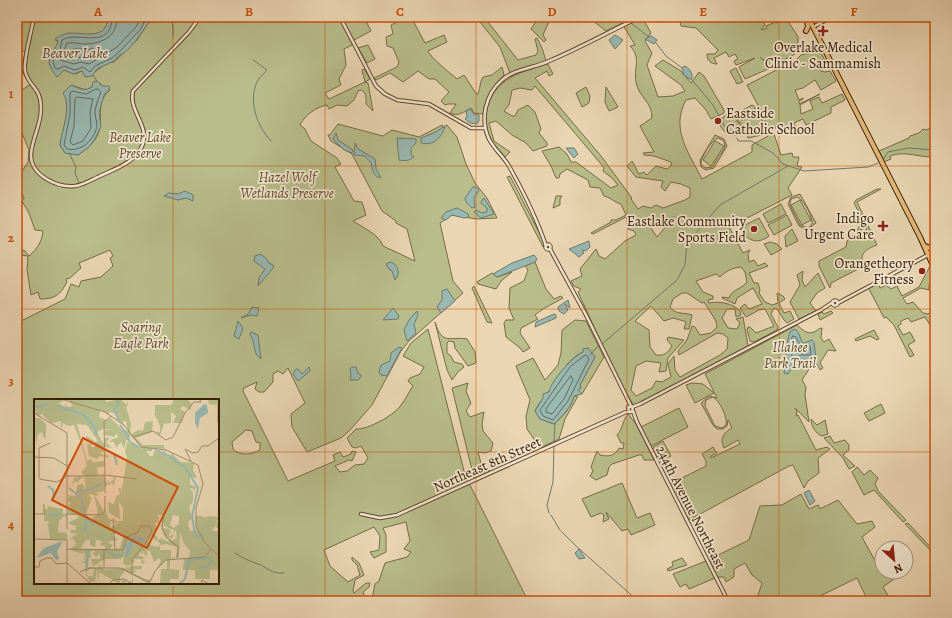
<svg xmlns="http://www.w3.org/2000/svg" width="952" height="618" font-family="Alegreya,serif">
<rect width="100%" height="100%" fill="#ead6b3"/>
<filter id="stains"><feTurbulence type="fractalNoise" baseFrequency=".005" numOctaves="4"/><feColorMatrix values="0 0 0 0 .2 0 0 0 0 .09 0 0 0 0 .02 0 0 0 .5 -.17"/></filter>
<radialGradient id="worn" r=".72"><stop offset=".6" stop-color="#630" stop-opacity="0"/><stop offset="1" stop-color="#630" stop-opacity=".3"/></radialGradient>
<g fill="#b8bd8b" stroke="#766c46" fill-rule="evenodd">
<path d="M17 17H108C107 47 72 26 55 40L58 41C56 57 38 61 61 72L64 70 76 74 81 71 95 72 107 63 114 62 137 40 149 22 159 17H254L256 20 261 17H364L371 31 354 40 352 45 344 49 346 65 339 79 341 85 325 93 329 99 365 82 362 70 364 69 370 79 365 82 368 83 373 111 366 104C366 98 367 93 361 90L358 91 354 100 347 106 337 105 329 109 327 105C316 107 305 115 300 125L305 129 311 141 337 158 341 164 335 167 354 201 362 202 366 215 353 221C362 227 380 235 383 246L415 261 407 229 396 223V221L382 211 352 154 331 141 328 135H330L338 124 383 136 392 130 419 137 442 125 443 127 447 125 457 137 466 164 475 183 487 198 497 218 476 219 452 215 440 223 453 281 463 293 409 341 401 351 372 405 350 430 341 438 307 452 292 427 291 414 305 403 288 368 283 374 278 371 273 374V382L264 392H259L255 389 257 382 244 388 243 391 288 481 335 461 333 455 340 452 343 457 351 454 352 451 356 452 352 461 349 460 335 466 340 472 347 471 355 465 364 464 368 458 361 446 356 448 352 447 347 438 356 429C367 430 395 415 401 405 406 399 408 393 413 386L408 381 410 378 420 374 424 367 403 356 411 343 428 329 465 475 528 601H17V323L65 299 71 284 79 287 81 281 101 277 113 266 110 258 113 256 110 250 79 263 81 268 70 278 66 279 67 282C60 295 55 299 40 299L38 292 31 295 27 270 28 256 18 255V253L24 250 29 256C37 249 42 242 43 231L35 230 29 213 22 201 24 198 20 189 17 188V179L28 162 29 150 20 128H17V93L31 84C19 71 22 68 25 52L21 50 17 40ZM100 83 102 86 110 90C94 104 104 116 99 131 96 142 87 149 78 155L65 153 60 145C62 129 72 109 64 93L71 85 86 90ZM35 400H218V583H35ZM246 430 252 431 256 442 260 443V450C251 455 240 456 233 449L232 442ZM406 522 410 541 404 549 411 552 407 557 385 563 379 581 375 584 372 599H366L363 592 369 587 370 583H366L354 593 353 591 355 580 364 575 359 563 352 557V560L357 565 360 575 348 582 330 566 324 550 374 527 380 536 379 550 370 552 374 558 386 552V535L383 528Z"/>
<path d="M407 17H411L425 43 444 35 447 42 428 51C430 57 450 73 457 79L464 75 477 95C481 89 479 83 483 77L492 75 502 67 504 75C492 87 486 97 483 114L474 113 471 108C464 112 458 117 450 113L456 104H448L445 105 441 101 449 92 435 79H429L418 71 403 82 390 73 376 80 374 78 397 67 399 62 393 48 387 46 386 37 393 34 391 25Z"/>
<path d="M484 17 518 60 536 55 538 51 535 39 537 38 542 48 546 61 510 73 500 47 480 22Z"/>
<path d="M539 17H551L543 35 546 40 544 42 531 29Z"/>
<path d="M588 17H635L606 31Z"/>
<path d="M642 17 651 33 645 41 652 53 647 65 658 97 673 96 685 91 681 85 655 66 663 60 681 71 691 83 699 72 704 76 724 110V113L711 119 706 110 695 98 686 100C670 129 689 153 702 179L752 152V145L768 136 766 134 748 138 747 133C731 136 725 137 718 121L725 116 733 114C737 122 741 128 751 130L742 126 734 115 752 105 754 106 765 125V118L747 85 796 60 801 55 819 50 825 60 819 65 821 71 825 72 830 71 836 81 821 90 815 80 803 88 795 90 799 100 803 98V99L799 101V104L820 94 800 105 801 114 813 109 810 101 819 97 822 103 842 94 845 100 831 107V113L806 125 803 119 794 123 797 129 791 132 787 127 780 130 776 127 773 131 781 155 792 153 793 157H799L797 166 802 167 788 188 792 195 749 217 728 225 743 253 750 250 748 254 749 262 754 260 758 266 765 263 768 266 749 273 754 283H758L760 290 759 293 765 302 772 305 778 303 777 293 783 296 785 299 779 303 784 313 790 311 794 319 787 323 784 320 777 309 774 308 771 314 778 327 777 330 754 342 750 341 747 330 748 327H750L756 333 774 326 765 309 759 310 746 317 740 308 745 304 749 309 762 304 753 288 737 298 735 304 722 298V297L729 298C732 289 742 289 747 282L745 272 741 267C732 268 726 271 720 277L716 274 696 281 703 292 713 296V299L708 300 709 303C720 301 732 303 740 311L741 315 736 317 735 309H727L722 318 728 328 737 329 740 323 736 319 743 317 748 346 634 406 615 373 578 292 581 289 574 286 571 281 582 276 580 269 596 249 599 256 605 259 625 241 636 235 634 231 628 229V227L630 225 626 217 593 234 591 233 611 222V220H616L626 215 621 204C615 203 612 198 604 196L600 188 590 187 588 180 567 169 560 174 559 178H556L551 166 542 151 559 147 567 154 571 162H576L611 188 618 185 612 178 603 171 604 168 601 164 535 86 532 90 520 88 512 90 509 105 504 111 512 116H515L518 110 528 105 535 112 541 129 539 133 547 143V146L533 151 526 143 512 135 496 121 489 123 494 141 510 152 505 157C499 150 492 143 489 135 481 113 490 89 510 78 521 71 536 68 548 64L553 74 549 76 547 71 535 78 601 156 632 198 631 199 638 209 643 206 651 208 656 205 663 208 685 200 690 197V188L681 184 671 182 665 191 661 187 663 181 636 177 627 166 632 161 639 174 644 172 647 175 656 166 667 169 671 166V162L654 156 644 155 643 153 654 152 640 126 652 118C652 101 639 98 636 82 633 69 642 58 630 46L635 45 623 25ZM674 217 657 237 646 221ZM682 293H687L702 303 704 302 716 321 717 327 711 333 700 335 695 327 692 326 687 340 678 351 679 355 717 333 723 334 728 338 727 349 720 355 680 377 675 370 674 356 668 364 671 377 662 382 656 381 652 388 636 396 631 390 636 366 646 361 661 363 659 372 666 371 668 358 684 340 668 337 667 340 672 346C668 353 664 356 656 355L650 347 649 330 635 321 651 306 664 321 673 318 684 321 686 322 684 329H689L692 315C684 312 675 315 670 307L673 299Z"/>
<path d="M679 17H729L732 19 733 17H761L765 25 761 30 767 28 766 26 787 17 776 23 786 18 798 37V45L793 52 795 54 776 64 773 59 763 60 760 57 763 60H772L774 64 773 67 745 79 739 67 755 58 736 65 734 61 738 59 735 54 729 57 726 52 714 58 717 64C710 64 707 60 707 54H715L718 50 696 28 681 26Z"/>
<path d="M368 45 375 59 367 63 358 48Z"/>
<path d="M736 68 743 82 737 84 730 71Z"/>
<path d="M586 87 590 96 589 103 582 107 576 93Z"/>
<path d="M606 87 618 107 609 111 605 102Z"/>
<path d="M933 127 935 128V157C920 158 905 150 890 156L891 159 884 162 879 151 909 138 910 136 919 133 923 129 926 130Z"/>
<path d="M715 135 724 139 727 146 714 168 706 170 701 167 700 160ZM718 138 724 141 725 147 712 167 705 168 701 164C701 157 711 141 718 138Z"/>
<path d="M715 141 724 146 711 166 703 160Z"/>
<path d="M510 176 545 244 543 247 507 177Z"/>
<path d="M877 189H881L857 202 877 245C866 249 858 254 864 266L831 283 830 288 819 266V261L846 247 847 241 856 233 861 223 864 228 859 231 860 233 866 230 867 228 854 203 856 200Z"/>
<path d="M800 194 816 223 807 230 799 226 788 204 791 197ZM797 197C804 200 813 217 812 224L808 228 800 225 790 205 791 199Z"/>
<path d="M556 196H562L560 199V205L553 208Z"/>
<path d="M800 200 811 220 802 225 791 205Z"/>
<path d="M781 204 786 214 768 223 763 214Z"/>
<path d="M787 215 792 225 774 235 768 225Z"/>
<path d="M759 218 769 236C758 245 745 241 741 227Z"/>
<path d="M792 229 798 241 786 247 785 236Z"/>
<path d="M770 242 777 244 782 249 771 255 764 244Z"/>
<path d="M535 262 546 289 554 299 561 296 563 298 543 309 535 315 538 319 521 328 520 333 530 348 523 352 520 348 506 337 504 323 506 320H514L509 308 510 288 524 281 528 270 525 266Z"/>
<path d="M930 266 935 275V280L929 285V290L921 288 903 298 907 304 913 302 923 313 928 314 933 309 935 311V333L925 317 911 322 908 318 901 321V324L898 326 903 335 910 332 915 341 908 345 914 355 910 357 894 325 886 317 884 318 868 287 877 282 880 288 886 285 891 289 897 286 902 296 904 295 919 287Z"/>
<path d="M803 271 802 280 805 287 818 273 825 288 817 293 810 303 816 311 799 319 790 302 800 285 797 275Z"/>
<path d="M512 272 501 281 496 289 478 284 477 282 492 273 497 277Z"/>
<path d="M474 286 492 323 487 322 472 288Z"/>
<path d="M831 311 833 313 820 320 818 314 822 312 824 314Z"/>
<path d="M575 320 586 321 604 357 582 394 577 390 581 388 580 385 595 357 583 352C566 359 560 378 549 391 544 398 538 403 535 411L540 419 554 424C563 416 571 408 574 396H578L565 419 559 439 540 448 527 429 526 416 530 400 516 366 533 358 545 380 558 365 561 353 562 330Z"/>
<path d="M435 322C442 346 450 336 467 339L475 352 476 363 468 366 455 348 454 342 449 341 447 343V353L451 356 454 362 462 364 464 367 458 372 452 380 447 370Z"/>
<path d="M797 325C803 330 808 336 816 331 818 330 819 328 822 328L821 338 824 342 829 339 836 351 828 350 820 363 823 368 820 370 817 364 811 366 802 380 806 387 805 395 809 422 795 408 797 411 796 416 798 415 816 450 827 447 830 449 818 458 819 473 808 481 804 488 793 465 789 466 689 520 670 484 706 466V461L702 454 713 447 717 453 711 456V458L740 444 738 440 724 448C719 439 724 432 732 428L728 420 727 426 723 429H717L713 425 701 403 709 396 717 398 705 374ZM713 397C720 401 728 418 726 425L722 428 715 426 705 406 706 400Z"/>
<path d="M874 330 879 339 877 340 870 336 856 341 855 339Z"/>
<path d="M468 383 466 391 471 403 466 411 470 417 484 412 482 424 483 431 493 443 491 451 485 453 478 452 482 467 490 471 474 478 452 388Z"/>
<path d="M692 383 703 384 714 393 695 403 686 385Z"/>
<path d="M881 404 885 413 869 421 864 413Z"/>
<path d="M679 408 688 427 651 446 641 427Z"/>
<path d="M628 414 636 424 654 460H644L642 455H639L612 464 609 467 607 475 596 480 590 476 593 471 591 467 597 451 600 455C610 457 614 456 619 448L623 449 624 443H621L617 435C623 429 622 421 628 414Z"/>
<path d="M811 419 817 425 825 420 828 434 822 436C816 434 811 426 811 419Z"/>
<path d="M830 436 834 443 845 440 849 445V450L843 455 855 466 849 469 843 458 824 438Z"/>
<path d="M663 441 671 456 660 461 653 447Z"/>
<path d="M857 467 864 475 870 470 878 478 875 484 878 491 906 520 903 522 874 490 864 495 852 472Z"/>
<path d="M622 483 637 518 650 513 655 525 631 535 628 529 622 531 606 512 609 519 603 522 604 515 601 513 591 517 582 499Z"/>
<path d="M801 494 809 509 818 505 820 509 838 500 857 524 872 521 875 527 862 537 874 559 882 562V572H891L894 579 883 587 891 601H868L857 578 820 596 822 601H750L757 598 762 583 752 575 745 563 734 569V577L726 582 724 577H717L710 559 749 540 760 506 782 505Z"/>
<path d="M908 523 935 552V555L905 524Z"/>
<path d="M682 558 687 565 668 571 667 569 673 566 672 562Z"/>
<path d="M706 561 715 578 689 589 686 584 680 587 673 574Z"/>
</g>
<g fill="#98b8b2" stroke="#70796c">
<path d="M108 17H159L153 22H149C140 34 132 50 117 57L116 60 97 69 92 76 85 77 82 71 73 74 64 70 57 77C42 57 52 59 58 41L55 39C59 37 64 33 71 33 86 33 107 40 108 17Z"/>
<path d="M615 35 623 40 615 49 609 40Z"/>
<path d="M651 36 657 40 654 44 645 39Z"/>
<path d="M684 66C689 67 693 74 692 78L691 80 684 75 682 68Z"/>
<path d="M97 81 102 86H109L110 88 104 95 99 113 101 126 95 139 89 147 78 155 65 153 60 145C62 129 72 108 63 93L71 85C78 88 85 92 92 87L93 82Z"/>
<path d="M470 109 474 114 479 115V121L477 124 470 123 465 119 467 116 466 111Z"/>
<path d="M443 127H445C441 138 434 146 421 143V138L436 132Z"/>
<path d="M336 133 338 140 353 150 352 153 344 150 333 139Z"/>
<path d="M397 138 416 139V143L411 148V155L414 157C409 161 405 161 399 160Z"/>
<path d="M355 143 358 149 375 159 376 169 381 178C372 176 373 170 371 163 370 160 366 159 365 156L354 155Z"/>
<path d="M566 148H574L578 154 574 158Z"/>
<path d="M473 187H476L479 190 474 198 475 207 472 208 466 202 465 198Z"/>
<path d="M185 191 193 195V201L186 198 178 200 164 196 169 193 178 194Z"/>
<path d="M484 198 494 214 481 218 474 212 476 210 482 213 487 212V208L481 203 482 200Z"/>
<path d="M457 208 468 214 469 217 464 218 452 215 446 220 441 218 446 212Z"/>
<path d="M589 241 590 247 586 251 582 250 584 253 579 257 569 249Z"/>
<path d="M260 254 266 258 269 263 273 265 274 267 258 286 259 278 265 269 254 261 255 256Z"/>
<path d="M534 255 537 259 535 262 497 277 493 274 512 263Z"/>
<path d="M390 262C398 263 401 274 395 280L392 271 389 269 386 264Z"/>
<path d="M447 289 455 301 441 313 437 307 442 300V291Z"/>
<path d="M568 300 570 308 565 304 568 310 564 314 559 311 558 307Z"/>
<path d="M252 307 259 308 257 316 251 315 241 318 248 314Z"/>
<path d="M393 308 399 316 398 319 383 320Z"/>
<path d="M417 311 418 315 414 324 416 333 407 341 404 330 409 320Z"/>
<path d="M554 314 556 315V318L535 327 536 322Z"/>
<path d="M238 321 243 328 239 339 234 336Z"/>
<path d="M795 329 798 332 802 342 804 343 812 340 814 342 816 359 798 360 788 374 784 373 786 355 789 350C786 345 788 338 790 332Z"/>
<path d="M251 332 258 335 261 359C252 354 256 342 250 335Z"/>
<path d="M399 347 402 348 387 376 381 375 379 372 381 365 390 361 391 353Z"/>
<path d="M588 348 595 357 580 385 581 388 578 390 582 394 574 396C571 408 563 415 554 424L540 419 535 411 543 398V394L549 392C551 381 572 357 583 352V349Z"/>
<path d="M309 367 310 371 298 381 293 374 296 369H298L302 374Z"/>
<path d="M352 367H356L358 373 362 376 358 380H350L351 376 350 369Z"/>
<path d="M809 490 815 501 810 505 804 493Z"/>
<path d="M579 549 585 558 579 559 575 553Z"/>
</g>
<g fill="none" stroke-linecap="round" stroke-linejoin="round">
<g stroke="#666a5a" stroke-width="1">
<path d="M112 17C112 52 77 30 62 40L60 51 53 61 55 68 58 69 64 66 75 70 83 67 90 72 95 66 112 58 121 50 140 30 146 19 153 17"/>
<path d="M117 17C117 36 104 43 86 44 80 44 74 42 67 43L60 60 74 64 81 62 89 64 117 47 136 27 141 17"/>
<path d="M73 49H94L96 51C90 57 78 60 70 55Z"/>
<path d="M96 89H98L101 92C99 97 95 107 95 113 95 117 97 121 97 125 95 140 81 152 67 149L64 145 70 114V93L72 91 86 94Z"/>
<path d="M77 97 93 99 90 112 91 128 83 141 73 145 70 142 74 126 75 99Z"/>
<path d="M793 336 796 337 800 345 810 346 811 355H801L790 361 793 351 791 341Z"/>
<path d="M586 355 589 359 568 401 553 420 543 416 540 410 570 367Z"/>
<path d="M571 376 573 380 564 399 552 414 546 412V409Z"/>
</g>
<g stroke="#70796c" stroke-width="1">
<path d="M170 17 173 26V36"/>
<path d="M622 17 628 21"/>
<path d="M631 23 649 37"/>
<path d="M656 43 666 56 682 68"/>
<path d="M253 60 267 70C264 74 259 77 257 82 248 101 257 126 271 141"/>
<path d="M93 75 97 81"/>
<path d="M692 80 713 105 725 127 735 135"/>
<path d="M737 138 738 141H751L773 153 783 164 804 171 868 167 878 163"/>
<path d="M69 153 76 167 75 173 79 183"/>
<path d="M883 160 888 152 908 148 935 150"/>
<path d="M602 344 677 280 685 265 687 243 720 205 788 166"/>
<path d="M590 355 599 345"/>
<path d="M554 442 555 423"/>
<path d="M549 513 547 505 553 482 554 446"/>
<path d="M551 515 560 530"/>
<path d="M561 531 576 546"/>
<path d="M576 546 638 601"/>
<path d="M235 553C242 558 250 561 258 564 269 568 270 574 284 573"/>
</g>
<defs>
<g id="minor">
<path d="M34 17C32 30 23 60 25 71 29 88 41 86 41 109 41 125 32 139 31 154 30 175 57 188 75 186 83 185 91 180 98 177 114 169 136 163 143 144 149 125 128 110 133 91L189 32 200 17"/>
<path d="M340 17 376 86 385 94 395 99"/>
<path d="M813 27 832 17"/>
<path d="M397 100 429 104 471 128H485"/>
<circle cx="548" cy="247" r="2.5"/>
<path d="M546 246C537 219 523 191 509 166 503 156 494 149 489 139 480 119 485 95 502 80 514 69 534 68 549 61 580 48 610 31 640 17"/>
<path d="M550 249 586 315 631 406"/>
<circle cx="835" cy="303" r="2.5"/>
<path d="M838 303 928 255 935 244"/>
<path d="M632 407 640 404 821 310 833 302"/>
<path d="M633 411 637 422 728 601"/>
<path d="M361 514 380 518 397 515 626 412H632L633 407H628L629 411"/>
</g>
<g id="major">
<path d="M808 17 920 237 935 270"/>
<path d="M806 31 808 27 807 20"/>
<path d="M925 246 929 248 935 242"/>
</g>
</defs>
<use href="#minor" stroke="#624a2e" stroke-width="4.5"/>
<use href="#major" stroke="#351b02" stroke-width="6"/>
<use href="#minor" stroke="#f1e4ce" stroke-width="2.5"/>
<use href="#major" stroke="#e5bb7a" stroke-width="4"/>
</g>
<path fill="none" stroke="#cd500a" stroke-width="1" stroke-opacity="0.55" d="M173 17V400M325 17V601M476 17V601M627 17V601M779 17V601M17 166H935M17 309H935M17 452H35M218 452H935M173 583V601"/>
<g fill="#8f2418" stroke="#f1e4ce" stroke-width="1.5">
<path d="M821 25h4v4h4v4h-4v4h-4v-4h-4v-4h4z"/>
<circle cx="718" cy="121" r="4"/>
<path d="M881 220h4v4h4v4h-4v4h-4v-4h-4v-4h4z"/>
<circle cx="754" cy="229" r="4"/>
<circle cx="922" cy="271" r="4"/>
</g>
<g text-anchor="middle" stroke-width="3.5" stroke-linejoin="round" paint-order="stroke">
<g font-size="14" fill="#351b02" stroke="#f1e4ce" text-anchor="end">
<text x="823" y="52" text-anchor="middle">Overlake Medical<tspan x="823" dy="16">Clinic - Sammamish</tspan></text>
<text x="726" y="118" text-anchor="start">Eastside<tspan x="726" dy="16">Catholic School</tspan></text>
<text x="874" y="223">Indigo<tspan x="874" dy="16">Urgent Care</tspan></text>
<text x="746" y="226">Eastlake Community<tspan x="746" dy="16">Sports Field</tspan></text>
<text x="914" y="268">Orangetheory<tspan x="914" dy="16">Fitness</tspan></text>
</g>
<g font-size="14" font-style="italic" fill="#5c4c2b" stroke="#f1e4ce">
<text x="140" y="142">Beaver Lake<tspan x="140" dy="16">Preserve</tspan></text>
<text x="287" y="182">Hazel Wolf<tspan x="287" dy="16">Wetlands Preserve</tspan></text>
<text x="141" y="332">Soaring<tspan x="141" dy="16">Eagle Park</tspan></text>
<text x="790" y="352">Illahee<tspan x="790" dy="16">Park Trail</tspan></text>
</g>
<g font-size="14" fill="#351b02" stroke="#f1e4ce">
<text transform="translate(487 464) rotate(-24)" y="5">Northeast 8th Street</text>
<text transform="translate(691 507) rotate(63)" y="5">244th Avenue Northeast</text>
</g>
<g font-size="15" font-style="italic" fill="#534a37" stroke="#f1e4ce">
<text x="75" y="58">Beaver Lake</text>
</g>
</g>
<g transform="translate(34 399)">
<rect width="185" height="185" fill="#ead6b3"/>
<path d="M0 0H26L30 2 24 4 32 9 30 4 34 8 39 7 34 0H71L72 3 86 0 93 6V0L94 6 92 8 97 25 95 41H92L90 50 87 43 82 49 80 43H76L78 40 84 39 83 34 80 38 71 36V31L78 30H69L63 33 69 44H71V39H76L72 43 78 49 71 48V53H67V55L74 56 75 59 66 57 63 60 55 57 53 46 57 44V48H61V44L52 40 53 37 61 43 64 42 53 26 43 25 53 62 58 60V63L71 62V67L63 69 64 76 62 77 71 76V83L75 81 72 85 80 81 79 79 75 81 82 77 80 87 78 84 70 88V92L61 94 66 96 61 97 70 112 71 108 74 119 80 122 76 123V129L85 123 80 124 81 119 82 122H89V109L85 103 86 120 75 114 74 103 80 105 82 97 86 95 84 89H87V95L93 59 91 53 93 43 109 50 96 36 104 31 109 32 111 23 119 22 118 33 102 39 109 46H130V50L111 48 118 49V52H112L116 57H119L120 52 127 55 131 51 132 57 137 58V54L147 63 160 64 159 71 163 79 156 78V85L162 88 160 93V90L155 89 159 93V102L155 108 158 119 154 123 155 129 156 132H162V117H169V119L176 117 173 120 176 117 185 118 183 123 185 124V131L181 127 178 132H185V156L176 149 185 157V171H176V180H161V171H149L150 160 155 159 156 151 150 145 146 133 145 158 136 160V170L145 171V180H136V185H126L127 170H133V161L122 170H112H122L127 162 125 159 120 163 116 152 112 151 114 155 111 157 109 151V156L107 153 104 156 112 159 108 160 111 164 108 165 107 160H99L101 162 97 165V167H108V170L97 171 103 172 99 174 110 180 115 181 118 179 114 185 99 176V185L90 181 94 185H89L87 181H91L97 183 99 177 91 172 86 178V185L70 176 68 185 70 176 65 173 64 184 63 170 61 182 56 183 53 177 59 178 60 170H55L52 174 54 177H52L51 164 46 163 51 162 49 156 53 161 49 151V155L36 151 42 145 39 140H36L43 135 37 134V131H42V127L34 124 44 119 46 121 43 116 34 114V110L38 109 34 108 37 103H34V98H36L34 96 42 97 43 86 49 85 51 89H48L52 90 50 78 45 81V84L41 82 38 86H35H38L40 79 47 77 52 79 47 73 53 67 47 44 40 26 35 27 29 24 28 28H26L22 27 27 28V22L17 24 8 15 5 16 8 19 2 16ZM66 11 75 16V13L82 14 83 21 89 25V22H92L94 32 88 31 77 19 73 21 65 18ZM54 95 60 96 64 114 57 121 52 115 57 101 54 99 59 101ZM122 116H130L127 127 130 136 136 141 134 143 128 140 130 138 124 141 120 133 118 135 122 130 121 124 124 123 125 118ZM139 116 145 117V125L140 129 136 126ZM130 122V127L142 132 143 139 139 142 134 138 138 139 140 136 135 137V133L138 135 135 130 128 129ZM84 133 88 135 89 138 86 149 75 151 79 146 73 143 84 141 78 136ZM108 137 111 141 100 143 94 157 92 156 91 147 95 141ZM117 137 126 144 125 148 114 146V139ZM52 141H56V146L61 148 62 141 68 142 66 147 71 146V150H46ZM132 145 144 148 142 158 137 159V151H126V146ZM57 152H61V155L60 153 58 154 62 158 66 155V160H57L59 167 71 160H86L90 155 89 165 95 167 97 165V168L71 171 64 165 65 169 53 168 54 160 58 158 56 155ZM140 0H153L158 5 156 11 149 7 146 10 151 13 148 24H139L142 17 137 13V24L130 25 126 36 122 33H126V27L120 14H128H121V6H137ZM174 0H185V24H183V6L175 5ZM0 19H6L12 25V38L10 39 8 33 4 35 2 45ZM13 107 29 110V115H33V119L30 117 25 122 24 133 33 134 30 135H33V140H16L14 126H10L15 125 14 122H10V110H14Z" fill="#b8bd8b" fill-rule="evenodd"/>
<path d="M170 5 173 6 174 14 166 19 164 30 161 24V14ZM108 137 111 140 109 143H100L94 158 91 156 86 160 88 156 92 155 91 147 97 139ZM29 142 23 153 25 159 23 162 17 154 2 159 10 149Z" fill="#98b8b2"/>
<path fill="none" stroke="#98b8b2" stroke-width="2" d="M84 0V5L80 11 85 21M24 7 50 16 61 29 63 36M2 8 14 5M86 26 94 37 95 42 106 49M121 51 136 57 146 66M80 54 83 66M147 66 151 68 164 89 158 117 161 135 167 140M14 87 19 91 20 99M35 89 46 98M43 93 52 92 70 84M47 98 51 114M15 115 22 117 26 114M52 117 60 127M51 133 52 120M75 153 80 157 88 156M53 168 54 153 57 151M165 169 171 168 179 162M145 185 151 180 155 161 176 159"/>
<path fill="none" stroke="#a28b6c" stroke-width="1" d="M27 0 71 13 90 26 107 48 132 51 164 66 169 85 162 109V127L171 144 185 157M0 14 33 34V130M99 38 119 32 132 41 139 38 151 14 160 3H167L165 0M0 58 20 59 33 67M157 62 151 50 158 54 164 53 168 47H174L185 39M71 76 70 23 77 17M71 76 103 80M45 77 71 76M5 79V49L16 44M5 80 23 83 33 77H45M71 94V77M71 97V112M0 115H10V105M33 115 66 116 71 112M130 116 128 129 132 138 144 148 143 159M79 119 80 136M80 136 81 151M0 140 33 141M33 150 89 151 93 138 104 133 107 127H115L118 131 114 141 98 161V175M33 164 57 185M0 168H5L6 162 13 159H18L22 165 33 164M70 169V150M46 173 56 169H86L97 174M98 175 116 183M33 185V141M75 185 79 181 90 180 98 185M115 185 121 172 132 161 171 158 177 150M167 185 168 181 175 185"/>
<path fill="#cd500a" fill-opacity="0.15" stroke="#cd500a" stroke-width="2" d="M49 39 144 88 113 149 18 101Z"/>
<rect width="185" height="185" fill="none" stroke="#351b02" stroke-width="2"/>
</g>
<rect width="952" height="618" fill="none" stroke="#ead6b3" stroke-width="44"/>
<g transform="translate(894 560) rotate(153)"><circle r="19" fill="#f1e4ce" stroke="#a6947c"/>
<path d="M0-3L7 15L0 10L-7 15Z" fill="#8f2418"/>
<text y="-6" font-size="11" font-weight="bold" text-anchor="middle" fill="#351b02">N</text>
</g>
<rect x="22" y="22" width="908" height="574" fill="none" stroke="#cd500a" stroke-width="1.5"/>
<g font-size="13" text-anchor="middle" font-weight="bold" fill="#cd500a">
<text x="98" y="16">A</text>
<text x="249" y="16">B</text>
<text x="400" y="16">C</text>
<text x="552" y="16">D</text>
<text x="703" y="16">E</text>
<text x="854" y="16">F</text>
<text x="11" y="98">1</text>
<text x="11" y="242">2</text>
<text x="11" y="385">3</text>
<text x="11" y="529">4</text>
</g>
<rect width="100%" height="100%" filter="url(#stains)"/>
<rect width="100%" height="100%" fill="url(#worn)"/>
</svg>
